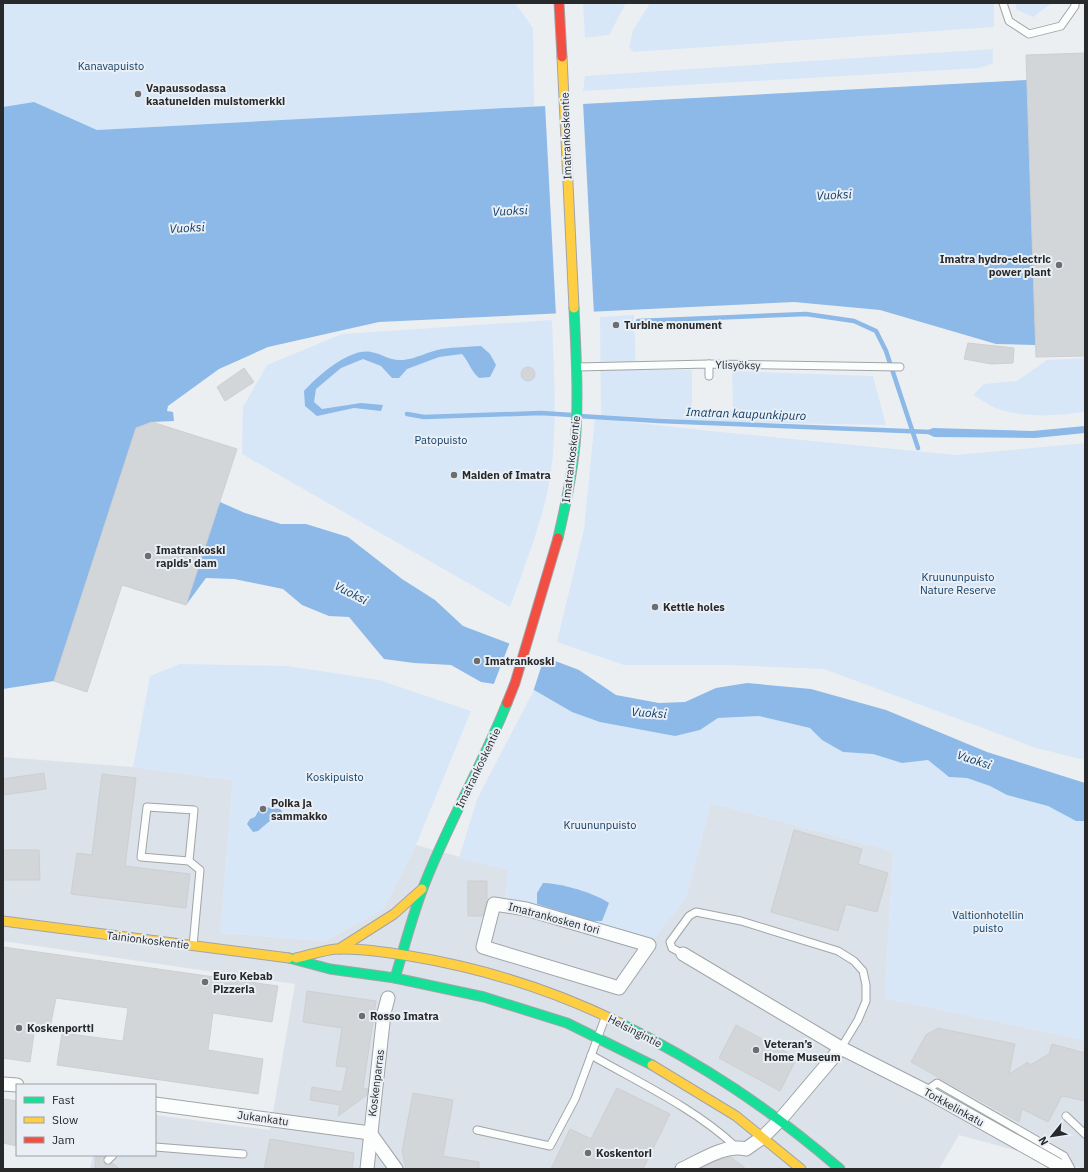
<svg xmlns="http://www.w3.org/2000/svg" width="1088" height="1172" font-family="'IBM Plex Sans',sans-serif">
<rect width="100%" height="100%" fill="#eceff2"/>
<path fill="#dbe2ea" d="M3 757 133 767 233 780 220 933 325 941 383 909 416 845 508 870 505 904 685 900 711 803 893 851 885 998 1085 1040V1169L959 1135 939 1169H90L93 1155H155V1115L270 1130 295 984 3 941Z"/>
<g fill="#d7e7f8">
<path d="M3 3H515L533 28 534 107 97 130 34 102 3 107Z"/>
<path d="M583 3H626L609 35 585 38Z"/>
<path d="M650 3H994V27L634 52 629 47 633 30Z"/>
<path d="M1015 3H1052L1033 17 1017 10Z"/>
<path d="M993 49V63L980 68 583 91 585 76Z"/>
<path d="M634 315 636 370H692V410H733L732 371 873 376 886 425 728 422 601 415 600 317Z"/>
<path d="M552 320C554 373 558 427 550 479 542 523 525 565 510 607L242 454 243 407 267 365 342 334Z"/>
<path d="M1085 358V412C1056 416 1026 418 998 409 989 406 981 399 973 395L984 384 1017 381 1047 360Z"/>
<path d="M595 418 701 430 956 455 1085 443V760L1036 748 824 669 725 665H624L557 642 584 529Z"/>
<path d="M180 664 288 666 379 680 471 711 416 845 383 909 325 941 220 933 233 780 133 767 150 676Z"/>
<path d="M534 690 572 712 674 736 700 730 718 718 759 716 810 728 822 740 843 752 873 754 902 763 928 760 949 777 967 778 990 786 1007 795 1048 806 1076 821H1085V1040L885 998 893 851 711 803 685 900 649 945 505 904 508 870 459 858 477 799Z"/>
</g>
<g fill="#8cb9e7">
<path d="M1027 80 1036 345 996 344 880 310 794 302 379 322 268 347 219 369 168 406 167 411 173 412 174 421 152 422 136 428 54 681 3 689V107L34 102 97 130Z"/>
<path d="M481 346 490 354 496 365 490 377 479 378C471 371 469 362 462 354L439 357 407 369 399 378H392L381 366 363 359 341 368 316 389 314 402 322 409 361 403 383 405 381 411 354 408 317 416 305 406 304 391C318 376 349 348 371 352 384 354 388 361 403 360 416 359 429 351 442 349 455 347 468 347 481 346Z"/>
<path d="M1085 426V433L1035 438 934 437 924 432 933 428 1032 431Z"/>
<path d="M220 502 245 513 281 524H306L348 537 402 579 435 600 463 626 579 670 616 695 659 703 685 702 716 688 747 683 811 689 886 710 987 752 1085 783V821H1076L1048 806 1007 795 990 786 967 778 949 777 928 760 902 763 873 754 843 752 822 740 810 728 759 716 718 718 700 730 675 736 600 722 572 712 534 690 481 682 451 665 414 663 384 659 349 617 329 616 302 605 283 589 234 579 206 578 186 605Z"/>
<path d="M264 807 280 809 283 813 281 817 272 819 258 831 253 832 247 824 250 819 255 817 260 808Z"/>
<path d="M543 883C560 883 595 893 609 903L602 921H592L537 904V893Z"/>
</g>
<g fill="#eceff2">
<path d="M583 102 594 315 556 316 545 104Z"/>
<path d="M510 642 545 655 533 692 493 686Z"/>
</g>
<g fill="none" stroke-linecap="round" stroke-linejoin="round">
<g stroke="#8cb9e7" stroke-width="4.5">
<path d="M638 321 806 314 854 321 876 331 886 351 918 448"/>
<path d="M407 414 424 417 541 413 572 415"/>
<path d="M579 416 659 421 930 432"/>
</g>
</g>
<g fill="#d3d6d8" stroke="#cdcfd2">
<path d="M1085 53V356L1036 357 1026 55Z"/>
<path d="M968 343 1014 348 1013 363 991 364 964 359Z"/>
<circle cx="528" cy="374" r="7"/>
<path d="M244 368 254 382 225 401 217 387Z"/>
<path d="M152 422 237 449 186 605 122 585 87 692 54 681 136 428Z"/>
<path d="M44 773 46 789 3 795V779Z"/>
<path d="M102 774 136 778 125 866 190 874 186 908 71 894 77 853 92 855Z"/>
<path d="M794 830 862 849 858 864 888 873 877 912 846 904 838 931 771 912Z"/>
<path d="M3 850H39L40 880H3Z"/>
<path d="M468 881H487V901L483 916H468Z"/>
<path d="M3 947 278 986 272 1022 213 1013 208 1050 263 1059 258 1094 57 1065 62 1033 123 1041 128 1008 56 998 50 1028 35 1026 30 1062 3 1058Z"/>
<path d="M307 991 376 1001 363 1088 368 1089 367 1095 338 1116 340 1105 310 1100 312 1087 342 1092 347 1067 336 1066 342 1028 303 1022Z"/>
<path d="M736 1025 797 1058 780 1091 719 1058Z"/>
<path d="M938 1028 1015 1044 1009 1074 1028 1062 1030 1065 1049 1054 1052 1044 1085 1053V1101L1062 1096 1048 1122 1022 1109 1019 1122 911 1062 926 1035Z"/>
<path d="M617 1088 670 1114 643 1169H551L570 1129 591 1139Z"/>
<path d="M413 1093 453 1100 443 1156 479 1162V1169H406L402 1151Z"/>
<path d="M3 1099 17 1101V1146L3 1143Z"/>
<path d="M270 1139 354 1153 352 1169H264Z"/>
<path d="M96 1155 104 1157 105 1164 109 1165 112 1163 120 1169H95Z"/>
<path d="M731 1157 746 1169H700L716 1161Z"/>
</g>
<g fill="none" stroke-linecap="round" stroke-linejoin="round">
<defs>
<g id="lane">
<path d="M1003 3 1009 21 1029 34 1061 26 1075 6V3"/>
<path d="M577 367 709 364 900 367"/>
<path d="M709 376V364"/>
<path d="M189 861 141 857 147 807 194 810 189 861 200 870 193 946"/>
<path d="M683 954 672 948 670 942 689 916 696 912 741 921 838 951 854 961 863 971 866 985V1001L858 1020 841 1048"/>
<path d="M591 1055C640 1083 694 1108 735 1146"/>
<path d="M926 1091 937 1083 1064 1156 1071 1169"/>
<path d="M1066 1116 1085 1134"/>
<path d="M477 1130 550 1146 575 1099 605 1018"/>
<path d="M155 1147 243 1154"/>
<path d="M108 1160 113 1155"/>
</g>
<g id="street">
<path d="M494 904 526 909 649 945 619 988 483 947Z"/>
<path d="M683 954 841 1048 926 1091 1065 1169"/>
<path d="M3 1084 17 1085"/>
<path d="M155 1104 370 1133 396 1169"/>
<path d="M367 1169 384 1013 388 998"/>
<path d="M682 1169C702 1160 724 1144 746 1149L763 1137 780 1120 841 1048"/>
</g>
<g id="fast">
<path d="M558 538C565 508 572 477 575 445 579 400 576 353 574 308"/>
<path d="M289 958 330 969 395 978 484 997 567 1023 652 1065"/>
<path d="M395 978C404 948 412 917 423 888 447 825 482 766 507 703"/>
<path d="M620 1023C704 1065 769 1108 840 1169"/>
</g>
<g id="slow">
<path d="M562 57 574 308"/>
<path d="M3 921 289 958"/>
<path d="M339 949 394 914 422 889"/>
<path d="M296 958C310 955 323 950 337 949 361 948 386 952 410 956 482 968 555 991 620 1023"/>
<path d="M652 1065 736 1116 801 1169"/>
</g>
<g id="jam">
<path d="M559 3 562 57"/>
<path d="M507 703 515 683 558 538"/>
</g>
</defs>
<use href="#lane" stroke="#a2a4a6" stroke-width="9"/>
<use href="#street" stroke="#a2a4a6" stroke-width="15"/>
<use href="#fast" stroke="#a2a4a6" stroke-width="11"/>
<use href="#slow" stroke="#a2a4a6" stroke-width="11"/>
<use href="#jam" stroke="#a2a4a6" stroke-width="11"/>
<use href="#lane" stroke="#fcfdfd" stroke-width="7"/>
<use href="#street" stroke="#fcfdfd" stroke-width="13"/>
<use href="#fast" stroke="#16e098" stroke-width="9"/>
<use href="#slow" stroke="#ffcf43" stroke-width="9"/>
<use href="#jam" stroke="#f24e42" stroke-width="9"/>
</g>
<g fill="#6c6e71" stroke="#e9eff5" stroke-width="1.5">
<circle cx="138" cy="94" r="4"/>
<circle cx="1059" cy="265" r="4"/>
<circle cx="616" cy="325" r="4"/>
<circle cx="454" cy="475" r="4"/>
<circle cx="148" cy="556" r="4"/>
<circle cx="655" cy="607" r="4"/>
<circle cx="477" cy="661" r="4"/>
<circle cx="263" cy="809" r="4"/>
<circle cx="205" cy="982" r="4"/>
<circle cx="362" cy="1016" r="4"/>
<circle cx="19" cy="1028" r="4"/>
<circle cx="756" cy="1050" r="4"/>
<circle cx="588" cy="1153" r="4"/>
</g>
<g text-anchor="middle" stroke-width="4" stroke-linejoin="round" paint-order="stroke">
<g font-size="11" fill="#113e68" stroke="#e9eff5">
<text x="111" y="70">Kanavapuisto</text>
<text x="441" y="444">Patopuisto</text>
<text x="958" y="581">Kruununpuisto<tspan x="958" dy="13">Nature Reserve</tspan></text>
<text x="335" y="781">Koskipuisto</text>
<text x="600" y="829">Kruununpuisto</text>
<text x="988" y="919">Valtionhotellin<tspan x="988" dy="13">puisto</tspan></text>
</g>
<g font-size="11" font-weight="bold" fill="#27292b" stroke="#e9eff5" text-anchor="start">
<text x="146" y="92">Vapaussodassa<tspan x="146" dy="13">kaatuneiden muistomerkki</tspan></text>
<text x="1051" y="263" text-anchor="end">Imatra hydro-electric<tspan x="1051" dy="13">power plant</tspan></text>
<text x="624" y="329">Turbine monument</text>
<text x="462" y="479">Maiden of Imatra</text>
<text x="156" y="554">Imatrankoski<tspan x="156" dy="13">rapids' dam</tspan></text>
<text x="663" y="611">Kettle holes</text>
<text x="485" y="665">Imatrankoski</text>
<text x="271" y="807">Poika ja<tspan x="271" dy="13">sammakko</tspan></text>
<text x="213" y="980">Euro Kebab<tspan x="213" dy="13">Pizzeria</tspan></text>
<text x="370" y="1020">Rosso Imatra</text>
<text x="27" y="1032">Koskenportti</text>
<text x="764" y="1048">Veteran’s<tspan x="764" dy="13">Home Museum</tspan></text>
<text x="596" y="1157">Koskentori</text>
</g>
<g font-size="11" fill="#27292b" stroke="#e9eff5">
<text transform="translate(566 136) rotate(-92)" y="4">Imatrankoskentie</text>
<text transform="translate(738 365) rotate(1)" y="4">Ylisyöksy</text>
<text transform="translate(571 459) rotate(-83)" y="4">Imatrankoskentie</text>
<text transform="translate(478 768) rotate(-64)" y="4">Imatrankoskentie</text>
<text transform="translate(554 918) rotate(15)" y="4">Imatrankosken tori</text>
<text transform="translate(148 940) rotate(7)" y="4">Tainionkoskentie</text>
<text transform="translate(635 1031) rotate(27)" y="4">Helsingintie</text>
<text transform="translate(376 1083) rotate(-83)" y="4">Koskenparras</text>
<text transform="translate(954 1107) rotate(29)" y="4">Torkkelinkatu</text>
<text transform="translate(263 1118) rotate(8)" y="4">Jukankatu</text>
</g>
<g font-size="12" font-style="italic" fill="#0e3c66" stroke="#e9eff5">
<text transform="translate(834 195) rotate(-3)" y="4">Vuoksi</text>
<text transform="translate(510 211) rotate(-3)" y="4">Vuoksi</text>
<text transform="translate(187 228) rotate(-3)" y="4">Vuoksi</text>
<text transform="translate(746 414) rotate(2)" y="4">Imatran kaupunkipuro</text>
<text transform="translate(351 593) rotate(27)" y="4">Vuoksi</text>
<text transform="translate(649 713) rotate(4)" y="4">Vuoksi</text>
<text transform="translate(974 760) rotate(18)" y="4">Vuoksi</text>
</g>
</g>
<rect width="1088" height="1172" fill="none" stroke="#27292b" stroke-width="8"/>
<rect x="16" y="1084" width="140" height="72" fill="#e9eff5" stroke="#9ba0a4"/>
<rect x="24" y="1097" width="20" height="6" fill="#16e098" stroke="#9ba0a4"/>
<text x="52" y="1104" font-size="12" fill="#27292b">Fast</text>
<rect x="24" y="1117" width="20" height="6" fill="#ffcf43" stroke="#9ba0a4"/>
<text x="52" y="1124" font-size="12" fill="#27292b">Slow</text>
<rect x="24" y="1137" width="20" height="6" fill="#f24e42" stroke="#9ba0a4"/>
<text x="52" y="1144" font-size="12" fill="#27292b">Jam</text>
<g transform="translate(1052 1136) rotate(240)" stroke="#e9eff5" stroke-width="3" paint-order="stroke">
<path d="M0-3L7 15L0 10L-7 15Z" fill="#27292b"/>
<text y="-6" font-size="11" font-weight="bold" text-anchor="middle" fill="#27292b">N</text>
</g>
</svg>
